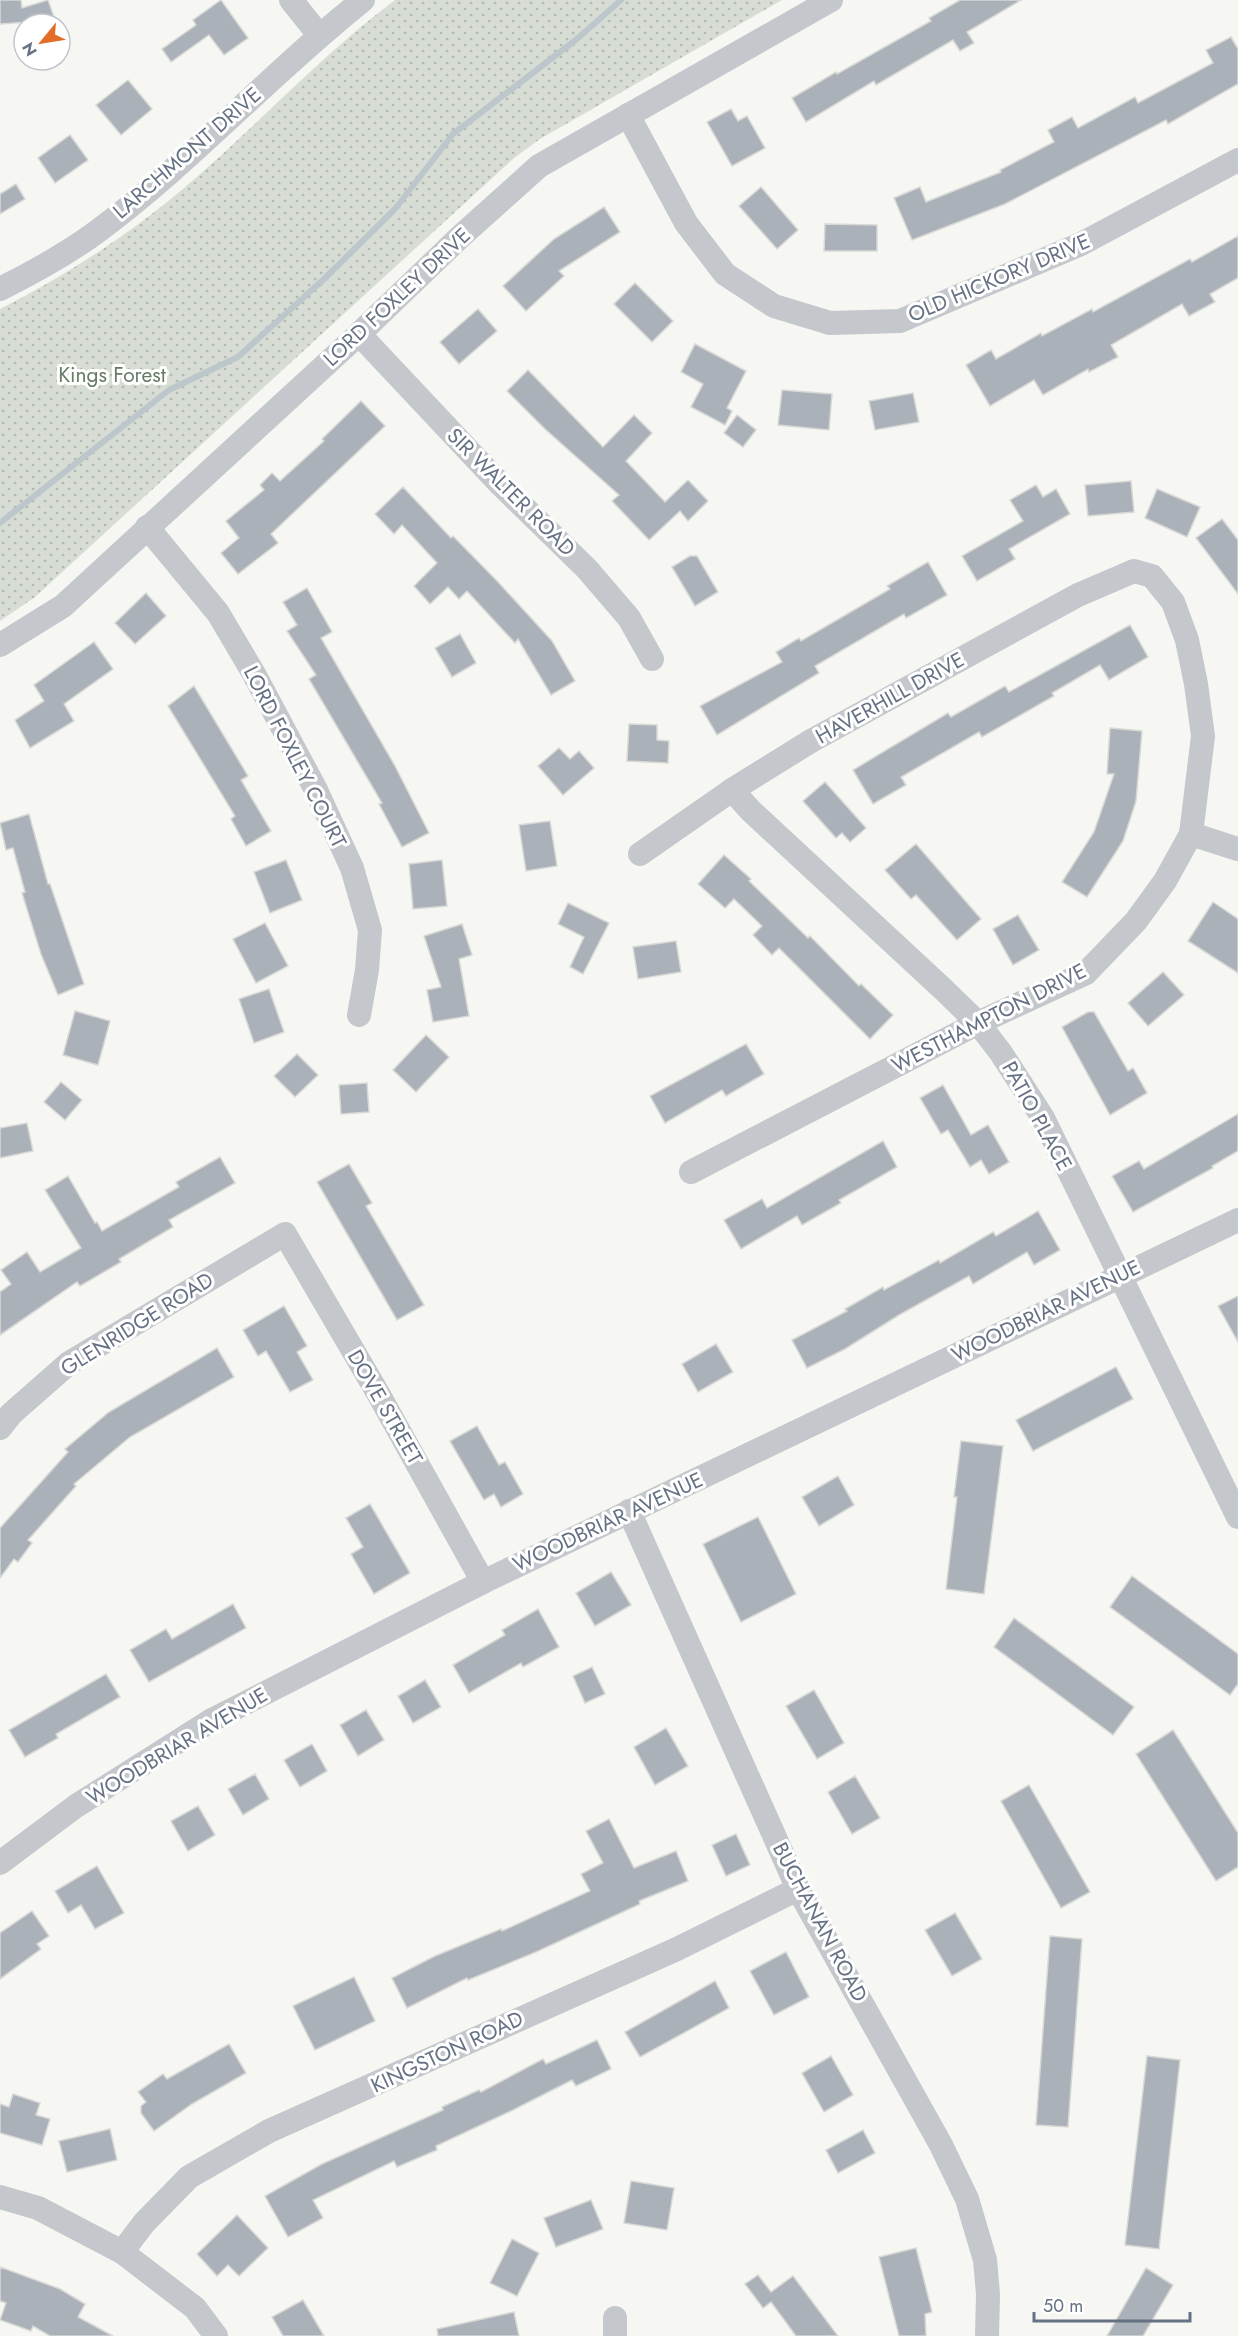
<svg xmlns="http://www.w3.org/2000/svg" width="1238" height="2336" font-family="Jost,sans-serif">
<defs>
<pattern id="park-dots" width="8" height="8" patternUnits="userSpaceOnUse" patternTransform="scale(1.5)"><rect width="8" height="8" fill="#d7ddd4"/><path d="M2 2h.1M6 6h.1" fill="none" stroke="#b2b8b2" stroke-width="1.8" stroke-linecap="round"/></pattern>
</defs>
<rect width="100%" height="100%" fill="#f6f6f3"/>
<path fill="url(#park-dots)" d="M395 0H782L540 139 514 158 35 597 0 621V309C65 276 127 236 183 189 255 128 319 57 395 0Z"/>
<g fill="none" stroke-linecap="round" stroke-linejoin="round">
<path stroke="#bcc6cb" stroke-width="6" d="M0 523 169 390 238 357 325 278 395 209 453 134 577 39 621 0"/>
</g>
<g fill="#abb1b8" stroke="#d8d8d6" stroke-width="1.5">
<path d="M0 0H21L22 8 48 0 55 20 0 24Z"/>
<path d="M221 0 248 38 224 55 209 35 171 62 162 49 196 25 193 20Z"/>
<path d="M960 0H1021L967 32 974 43 960 51 953 40 876 85 874 81 806 122 792 98 836 72 837 74 931 21 929 18Z"/>
<path d="M1231 37 1238 49V84L1168 124 1166 120 1005 204 912 240 894 198 920 187 926 202 1001 172 1000 170 1054 142 1048 130 1072 117 1078 128 1135 97 1138 103 1213 63 1206 50Z"/>
<path d="M128 80 152 109 121 135 96 105Z"/>
<path d="M731 109 738 121 747 116 765 148 732 166 707 122Z"/>
<path d="M70 135 88 160 55 183 38 158Z"/>
<path d="M16 184 25 199 0 214V194Z"/>
<path d="M761 187 798 230 777 249 739 206Z"/>
<path d="M604 207 620 232 559 271 564 276 526 311 503 286 554 239Z"/>
<path d="M825 224 877 225V251H824Z"/>
<path d="M1238 236V278L1210 294 1215 302 1189 316 1182 304 1111 345 1118 357 1089 372 1088 369 1043 395 1034 380 990 406 966 365 991 350 996 359 1041 333 1042 336 1092 309 1093 312 1190 259 1192 262Z"/>
<path d="M635 283 673 321 652 342 614 304Z"/>
<path d="M478 309 497 331 459 364 440 342Z"/>
<path d="M695 344 746 371 727 408 732 411 725 425 691 407 703 384 681 372Z"/>
<path d="M528 370 603 447 634 415 652 433 626 461 665 502 688 480 708 501 688 521 680 511 649 540 612 501 619 495 545 429 507 391Z"/>
<path d="M782 390 832 394 829 430 778 425Z"/>
<path d="M913 393 919 422 875 430 869 401Z"/>
<path d="M361 401 385 426 271 534 278 543 238 574 221 553 239 538 226 521 264 490 260 485 272 473 280 481 324 441 322 439Z"/>
<path d="M737 415 756 430 743 447 724 433Z"/>
<path d="M1131 481 1134 512 1088 516 1085 485Z"/>
<path d="M1036 485 1043 497 1056 489 1070 514 1009 549 1015 559 977 581 962 556 1023 521 1010 500Z"/>
<path d="M403 487 451 538 453 536 498 582 552 641 575 681 551 695 518 639 515 643 467 591 459 599 448 587 430 604 414 586 437 563 402 525 394 534 375 514Z"/>
<path d="M1157 489 1200 507 1187 537 1145 518Z"/>
<path d="M1222 519 1238 540V594L1196 538Z"/>
<path d="M690 556H697L718 592 695 606 672 567Z"/>
<path d="M928 562 947 595 906 618 904 614 815 666 819 673 717 735 700 706 782 662 776 652 799 638 801 641 890 589 887 586Z"/>
<path d="M307 588 332 632 321 638 395 766 429 833 402 847 379 804 382 803 309 679 316 675 287 631 297 625 283 602Z"/>
<path d="M146 593 166 616 135 644 115 623Z"/>
<path d="M1130 625 1148 657 1109 680 1100 665 1052 693 1054 696 982 737 979 732 901 777 906 785 873 804 853 770 948 713 951 717 1005 686 1009 692Z"/>
<path d="M460 634 476 663 452 677 435 648Z"/>
<path d="M94 642 113 669 64 704 74 721 30 748 15 720 44 701 34 685Z"/>
<path d="M194 686 248 776 241 780 271 831 246 846 231 819 235 816 168 706Z"/>
<path d="M629 724 657 725V740L669 741 668 763 627 761Z"/>
<path d="M1110 728 1142 731 1136 801 1123 841 1087 897 1062 882 1094 832 1114 774H1107Z"/>
<path d="M559 748 570 759 579 751 594 768 563 795 538 766Z"/>
<path d="M825 782 866 828 850 842 842 833 836 838 803 801Z"/>
<path d="M29 814 48 884H50L84 984 58 995 41 954 22 893 25 892 13 848 6 850 0 823Z"/>
<path d="M550 821 557 866 526 871 519 825Z"/>
<path d="M916 844 981 919 957 940 916 895 911 899 885 870Z"/>
<path d="M724 855 751 879 749 881 808 938 810 936 859 986 861 984 893 1015 870 1039 779 948 772 955 753 935 762 926 734 899 725 908 698 884Z"/>
<path d="M286 860 302 900 270 913 254 872Z"/>
<path d="M442 860 447 906 413 909 409 864Z"/>
<path d="M1213 902 1238 919V973L1188 941Z"/>
<path d="M568 903 609 923 583 974 570 967 584 937 558 924Z"/>
<path d="M1018 915 1039 950 1013 965 993 929Z"/>
<path d="M265 923 288 966 256 983 233 939Z"/>
<path d="M462 924 472 955 459 959 469 1016 433 1022 427 990 441 987 424 936Z"/>
<path d="M676 941 681 972 638 979 633 947Z"/>
<path d="M1163 972 1184 995 1148 1026 1128 1003Z"/>
<path d="M269 989 284 1032 254 1043 239 999Z"/>
<path d="M75 1011 110 1021 98 1065 63 1055Z"/>
<path d="M1088 1012H1094L1128 1071 1133 1068 1147 1093 1110 1115 1062 1027Z"/>
<path d="M426 1035 449 1057 416 1092 393 1070Z"/>
<path d="M746 1044 764 1074 726 1096 722 1090 665 1123 650 1096Z"/>
<path d="M297 1054 318 1075 295 1097 274 1076Z"/>
<path d="M61 1082 82 1100 65 1120 44 1102Z"/>
<path d="M367 1083 369 1112 341 1114 339 1085Z"/>
<path d="M943 1085 971 1135 988 1125 1009 1162 989 1174 981 1160 970 1167 948 1130 941 1134 920 1098Z"/>
<path d="M1238 1114V1151L1212 1166 1213 1168 1133 1212 1112 1176 1139 1161 1144 1169Z"/>
<path d="M27 1123 33 1151 0 1158V1128Z"/>
<path d="M883 1141 897 1167 839 1200 841 1203 802 1225 797 1216 741 1249 724 1220 762 1199 767 1208Z"/>
<path d="M220 1157 235 1183 169 1220 173 1227 119 1259 121 1262 80 1286 77 1282 0 1335V1292L11 1284 1 1270 27 1252 40 1272 81 1248 45 1190 68 1176 95 1223 97 1222 102 1231 179 1187 176 1182Z"/>
<path d="M349 1164 372 1203 366 1206 424 1305 397 1320 317 1182Z"/>
<path d="M1038 1211 1060 1250 1034 1265 1027 1252 973 1284 969 1276 899 1315 845 1349 807 1368 792 1340 847 1311 845 1309 883 1287 884 1290 939 1260 940 1263 993 1232 996 1236Z"/>
<path d="M1238 1296V1342L1218 1306Z"/>
<path d="M284 1306 307 1346 297 1352 313 1380 290 1392 266 1351 258 1356 243 1330Z"/>
<path d="M716 1344 733 1372 698 1392 682 1364Z"/>
<path d="M217 1348 234 1377 130 1437 74 1484 76 1486 28 1540 32 1543 18 1562 14 1559 0 1578V1528L68 1452 65 1449 109 1412Z"/>
<path d="M1116 1367 1133 1399 1033 1451 1016 1420Z"/>
<path d="M477 1426 499 1465 505 1462 523 1494 501 1507 494 1494 484 1500 450 1441Z"/>
<path d="M961 1441 1003 1446 984 1594 946 1589 957 1497H954Z"/>
<path d="M838 1476 854 1505 819 1526 802 1497Z"/>
<path d="M370 1504 410 1573 374 1594 351 1554 363 1547 346 1518Z"/>
<path d="M758 1517 796 1594 741 1622 703 1544Z"/>
<path d="M611 1572 631 1605 595 1626 576 1593Z"/>
<path d="M1132 1576 1238 1654V1684L1230 1695 1110 1607Z"/>
<path d="M233 1604 246 1628 149 1682 130 1650 166 1629 172 1639Z"/>
<path d="M538 1609 559 1647 523 1667 521 1663 469 1693 453 1665 505 1635 502 1630Z"/>
<path d="M1014 1618 1134 1707 1113 1735 994 1647Z"/>
<path d="M592 1667 605 1694 585 1703 573 1676Z"/>
<path d="M106 1674 120 1697 56 1734 58 1738 25 1757 9 1730Z"/>
<path d="M425 1680 441 1707 413 1723 398 1696Z"/>
<path d="M814 1690 844 1743 817 1759 786 1706Z"/>
<path d="M366 1710 384 1740 358 1756 340 1725Z"/>
<path d="M666 1728 688 1766 655 1785 634 1747Z"/>
<path d="M1173 1730 1238 1833V1867L1216 1881 1136 1754Z"/>
<path d="M312 1744 327 1771 300 1787 284 1760Z"/>
<path d="M255 1774 269 1799 243 1815 228 1789Z"/>
<path d="M855 1776 880 1818 852 1834 828 1792Z"/>
<path d="M1029 1785 1090 1892 1061 1908 1001 1801Z"/>
<path d="M198 1806 215 1835 188 1851 171 1821Z"/>
<path d="M609 1819 634 1868 676 1851 688 1881 639 1901 640 1904 536 1952 468 1980 467 1978 407 2008 392 1978 435 1956 501 1929 502 1931 590 1891 581 1874 603 1863 586 1831Z"/>
<path d="M736 1834 750 1865 726 1876 712 1845Z"/>
<path d="M97 1866 124 1913 95 1929 81 1905 68 1913 55 1891Z"/>
<path d="M32 1911 49 1936 37 1944 41 1949 0 1979V1933Z"/>
<path d="M955 1913 982 1959 952 1976 925 1930Z"/>
<path d="M1050 1936 1082 1939 1068 2127 1036 2125Z"/>
<path d="M786 1952 809 1997 774 2015 750 1971Z"/>
<path d="M354 1977 375 2021 315 2050 293 2006Z"/>
<path d="M715 1981 729 2008 640 2057 625 2032Z"/>
<path d="M597 2040 611 2069 576 2086 572 2080 513 2110 436 2146 437 2150 397 2167 394 2161 313 2200 323 2218 288 2237 265 2196 322 2164 443 2110 442 2107 479 2090 481 2092 543 2059 546 2064Z"/>
<path d="M229 2044 246 2073 192 2104 154 2131 141 2113V2106L146 2102 138 2092 163 2074 167 2079Z"/>
<path d="M831 2056 853 2095 824 2112 802 2073Z"/>
<path d="M1147 2056 1180 2060 1159 2249 1125 2245Z"/>
<path d="M13 2094 40 2103 36 2115 50 2119 42 2145 0 2133V2104L9 2107Z"/>
<path d="M110 2129 117 2160 67 2172 59 2141Z"/>
<path d="M863 2130 875 2153 838 2173 826 2150Z"/>
<path d="M631 2181 674 2188 667 2230 624 2223Z"/>
<path d="M591 2200 603 2229 556 2247 544 2218Z"/>
<path d="M237 2215 268 2248 239 2276 228 2265 217 2276 197 2254Z"/>
<path d="M512 2239 539 2253 517 2296 490 2283Z"/>
<path d="M916 2248 932 2312 925 2314 926 2336H899L879 2257Z"/>
<path d="M0 2267 60 2289 85 2304 78 2317 113 2336H50L33 2326 31 2331 0 2320 6 2303 0 2301Z"/>
<path d="M1146 2268 1173 2285 1143 2336H1107Z"/>
<path d="M758 2275 771 2292 793 2276 838 2336H796L771 2302 763 2308 745 2284Z"/>
<path d="M303 2300 324 2336H283L272 2317Z"/>
<path d="M514 2312 519 2336H438L437 2329Z"/>
</g>
<g fill="none" stroke-linecap="round" stroke-linejoin="round">
<g stroke="#c4c7cb" stroke-width="24">
<path d="M291 0 319 35"/>
<path d="M628 115 686 223 725 274 774 306 830 323 900 321 1081 244 1238 160"/>
<path d="M0 289C34 272 67 254 98 231 192 161 271 73 363 0"/>
<path d="M359 334 500 484 587 569 629 618 652 659"/>
<path d="M147 527 218 613 254 674 316 790 352 868 370 930 367 970 359 1015"/>
<path d="M0 645 63 606 359 334 461 236 539 166 831 0"/>
<path d="M732 790 751 811 944 990 978 1023 1001 1053 1043 1118 1238 1517"/>
<path d="M1191 834 1238 849"/>
<path d="M640 854 732 790 811 741 1078 595 1134 571 1152 576 1173 602 1187 640 1196 684 1203 736 1191 834 1165 881 1136 921 1086 973 978 1023 691 1172"/>
<path d="M0 1428 11 1414 69 1363 285 1234 379 1395 483 1582"/>
<path d="M629 1511 798 1889 941 2145 967 2199 985 2260 988 2294 987 2336"/>
<path d="M0 1863 76 1806 212 1720 483 1582 1238 1220"/>
<path d="M0 2197 38 2208 122 2252 195 2308 216 2336"/>
<path d="M122 2252 144 2223 189 2177 269 2131 677 1949 798 1889"/>
<path d="M615 2336V2318"/>
</g>
</g>
<g text-anchor="middle" stroke-width="6" stroke-linejoin="round" paint-order="stroke">
<g font-size="21" fill="#667284" stroke="#fff">
<text transform="translate(187 153) rotate(-41)" y="7">LARCHMONT DRIVE</text>
<text transform="translate(999 278) rotate(-23)" y="7">OLD HICKORY DRIVE</text>
<text transform="translate(397 297) rotate(-43)" y="7">LORD FOXLEY DRIVE</text>
<text transform="translate(511 492) rotate(45)" y="7">SIR WALTER ROAD</text>
<text transform="translate(890 698) rotate(-29)" y="7">HAVERHILL DRIVE</text>
<text transform="translate(295 757) rotate(63)" y="7">LORD FOXLEY COURT</text>
<text transform="translate(989 1018) rotate(-27)" y="7">WESTHAMPTON DRIVE</text>
<text transform="translate(1037 1116) rotate(61)" y="7">PATIO PLACE</text>
<text transform="translate(1046 1311) rotate(-26)" y="7">WOODBRIAR AVENUE</text>
<text transform="translate(137 1324) rotate(-32)" y="7">GLENRIDGE ROAD</text>
<text transform="translate(385 1407) rotate(60)" y="7">DOVE STREET</text>
<text transform="translate(608 1522) rotate(-25)" y="7">WOODBRIAR AVENUE</text>
<text transform="translate(177 1746) rotate(-31)" y="7">WOODBRIAR AVENUE</text>
<text transform="translate(820 1922) rotate(62)" y="7">BUCHANAN ROAD</text>
<text transform="translate(447 2052) rotate(-25)" y="7">KINGSTON ROAD</text>
</g>
<g font-size="21" fill="#667b64" stroke="#fff">
<text x="112" y="382">Kings Forest</text>
</g>
</g>
<g transform="translate(42 42) rotate(240)"><circle r="28" fill="#ffffff" stroke="#c2c7ce" stroke-width="1.5"/>
<path d="M0-4.5L10 22L0 15L-10 22Z" fill="#e26c28"/>
<text y="-9" font-size="16" font-weight="bold" text-anchor="middle" fill="#667284">N</text>
</g>
<path d="M1034 2312v9h156v-9" fill="none" stroke="#667284" stroke-width="3"/>
<text x="1043" y="2312" font-size="18" fill="#667284" stroke="#ffffff" stroke-width="4.5" paint-order="stroke">50 m</text>
</svg>
